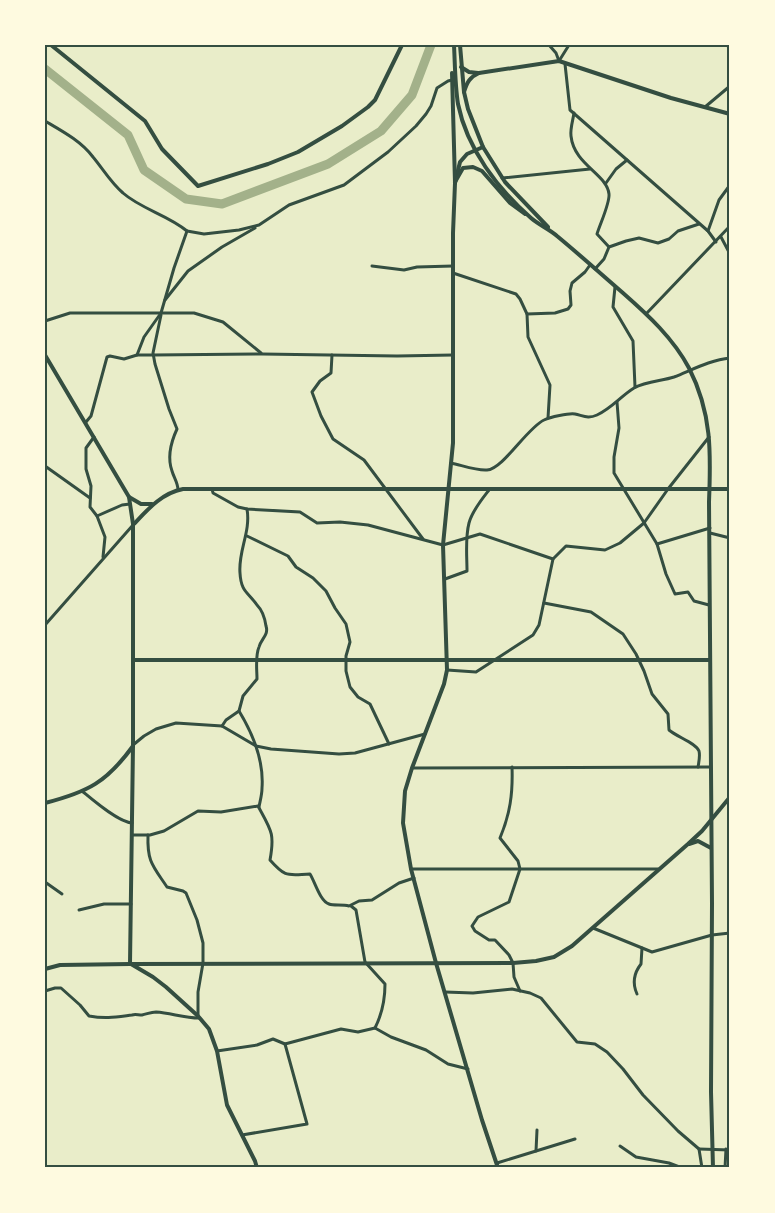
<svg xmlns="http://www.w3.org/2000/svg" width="775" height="1213" font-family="Inter,sans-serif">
<rect width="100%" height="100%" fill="#e9edc9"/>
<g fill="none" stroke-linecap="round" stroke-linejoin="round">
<path stroke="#a3b18a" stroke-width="9" d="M45 69 128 135 144 170 186 199 222 204 328 164 381 131 412 95 431 45"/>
<g stroke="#344e41" stroke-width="3">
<path d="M549 45 556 53 559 61"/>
<path d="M559 61 569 45"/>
<path d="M565 64 570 110 708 231 716 242"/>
<path d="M705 107 730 86"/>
<path d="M574 113C573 120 570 129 571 136 574 165 607 174 609 194 610 203 600 224 597 234L609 247"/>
<path d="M45 121C62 131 81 141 93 157 103 169 111 183 123 193 141 209 168 215 187 231"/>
<path d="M502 178 590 169"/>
<path d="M606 183 616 169 627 160"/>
<path d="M708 231 719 200 730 185"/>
<path d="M721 237 730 254"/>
<path d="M372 266 404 270 417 267 453 266"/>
<path d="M595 269 604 259 609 247 626 241 639 238 658 243 669 239 678 231 699 224"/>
<path d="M453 273 516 294 520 299 527 314 528 337 550 385 548 418"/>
<path d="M615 287 613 307 633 341 635 387"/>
<path d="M730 291 729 297 730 303"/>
<path d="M165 300 188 271 222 247 255 228"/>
<path d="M527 314 555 313 568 309 571 305 570 291 572 283 585 272 590 265"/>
<path d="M646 314 730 226"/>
<path d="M161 315 153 353 155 364 169 409 177 429C171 442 167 457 172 471 174 478 178 483 178 490"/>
<path d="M45 321 70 313H194L223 322 261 353"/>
<path d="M137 355 144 337 161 313 174 268 187 231 204 234 239 230 259 225 289 205 344 185 388 152 416 126 426 114 431 106 437 88 448 81 452 80"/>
<path d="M332 355 331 373 320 381 312 392 321 416 333 439 364 460 423 539"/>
<path d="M617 402 619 428 614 457V473L657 544 666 574 675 594 688 592 694 601 709 605"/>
<path d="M86 422 91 416 107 357 110 356 124 359 137 355H153L262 354 397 356 453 355"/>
<path d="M94 437 86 448V469L91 486 90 507 97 516 105 537 103 557"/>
<path d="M451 463C461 465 477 471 487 470 503 469 527 428 544 420 550 417 569 413 575 414 584 416 588 419 597 415 612 408 621 396 634 388 646 381 662 381 674 377 692 370 710 360 730 358"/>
<path d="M45 466 90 498"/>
<path d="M212 489 213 493 238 507 247 509 300 512 317 523 340 522 368 525 443 545 480 534 553 559"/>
<path d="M97 516 122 505 130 504"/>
<path d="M710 533 730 538"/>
<path d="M247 536 288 556 296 567 313 578 326 591 335 608 346 624 350 642 346 656V671L350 687 358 697 370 704 389 744"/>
<path d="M657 544 710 528"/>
<path d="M445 579 467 571C467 556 465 538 469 523 472 511 482 499 489 490"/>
<path d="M544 603 591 612 623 634 636 654 644 671 652 694 668 714 669 730C677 737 696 743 699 751 700 755 699 762 698 767"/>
<path d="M45 625 133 525"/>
<path d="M447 670 476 672 533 635 539 625 553 559 566 546 605 550 620 543 644 523 668 489 709 437"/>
<path d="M239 711C253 734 264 761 262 788 262 795 260 801 259 807"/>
<path d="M222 726 226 720 239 711 243 696 257 679C257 670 255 656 259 647 261 639 269 635 266 626 265 619 262 610 257 605 248 592 241 592 240 573 238 551 251 532 247 509"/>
<path d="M133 745 144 736 156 729 176 723 222 726 256 746 271 749 339 754 355 753 425 734"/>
<path d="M512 767C513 794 510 814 500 838L518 861 520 869 509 902 478 917 472 926 475 931 489 940H495L509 955 513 963 514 977 520 991"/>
<path d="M412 768 710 767"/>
<path d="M82 791C93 800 118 822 132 823"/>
<path d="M132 835H150L164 831 198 811 221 812 258 806C271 830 275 833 270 860 286 878 287 875 310 874 315 882 320 901 329 904 334 906 342 904 349 906L359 901 372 900 399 883 414 878"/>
<path d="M148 835C147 862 153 866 167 887L183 891 186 893 197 920 203 943V963L198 992V1015"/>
<path d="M411 869H658"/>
<path d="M45 882 62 894"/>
<path d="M351 906 356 910 365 962 385 984C385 999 382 1014 375 1028"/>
<path d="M79 910 104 904H131"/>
<path d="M593 928 652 952 712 935 730 933"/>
<path d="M45 991 55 988H61L80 1005 89 1016C106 1019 116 1017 132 1015 135 1014 138 1015 142 1015 147 1014 151 1012 156 1012 171 1013 184 1018 199 1018"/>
<path d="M445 992 473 993 512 989 530 993 541 998 577 1042 595 1044 607 1052 623 1069 643 1095 678 1131 699 1149 702 1168"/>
<path d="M637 994C632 983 634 973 641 964L642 948"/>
<path d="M217 1051 257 1045 273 1039 285 1044 341 1029 358 1032 375 1028 391 1037 426 1050 448 1064 468 1069"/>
<path d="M242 1135 307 1124 285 1044"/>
<path d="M620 1146 636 1157 669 1163 682 1168"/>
<path d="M699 1149 730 1150"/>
<path d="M536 1151 537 1130"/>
<path d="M497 1163 575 1139"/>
<path d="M725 1168 726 1149"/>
</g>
<g stroke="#344e41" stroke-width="4">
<path d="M51 45 145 121 162 149 198 186 268 164 298 152 342 126 368 107 375 100 402 45"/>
<path d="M727 45 730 46"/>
<path d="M479 73 559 61 671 98 730 114"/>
<path d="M483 147 467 154 460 162 455 183 453 233V443L443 545 447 670 444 684 412 768 405 791 403 823 411 869 436 963 482 1120 498 1168"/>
<path d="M45 355 129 497 133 524V745L130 964"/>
<path d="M129 497 141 504H152"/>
<path d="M134 524C148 509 162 493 183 489H730"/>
<path d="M134 660H710"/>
<path d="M45 803C88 792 107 782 133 746"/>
<path d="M689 844 698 841 711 848"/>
<path d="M131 964 153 977 166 987 198 1016 209 1029 217 1051 227 1105 255 1161 257 1168"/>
<path d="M45 969 60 965 130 964 513 963 536 961 554 957 572 946 688 844 702 831 730 797"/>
</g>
<g stroke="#344e41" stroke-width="4">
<path d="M454 45C455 65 455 85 458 104 467 149 498 189 531 218 539 225 549 229 557 236 580 255 601 274 623 293 648 315 673 338 689 368 712 413 711 453 709 502L712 903 711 1092 713 1168"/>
<path d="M460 45 464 92 468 109 483 147 505 182 548 227"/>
<path d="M461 67 469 72 478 73"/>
<path d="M452 73 455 183"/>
<path d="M464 92C467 82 470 77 479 73"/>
<path d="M455 182 463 168 473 167 482 171 510 203 525 214"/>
</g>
</g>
<rect width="775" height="1213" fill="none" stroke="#fefae0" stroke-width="93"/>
<rect x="46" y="46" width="682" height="1120" fill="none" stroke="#344e41" stroke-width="2"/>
</svg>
